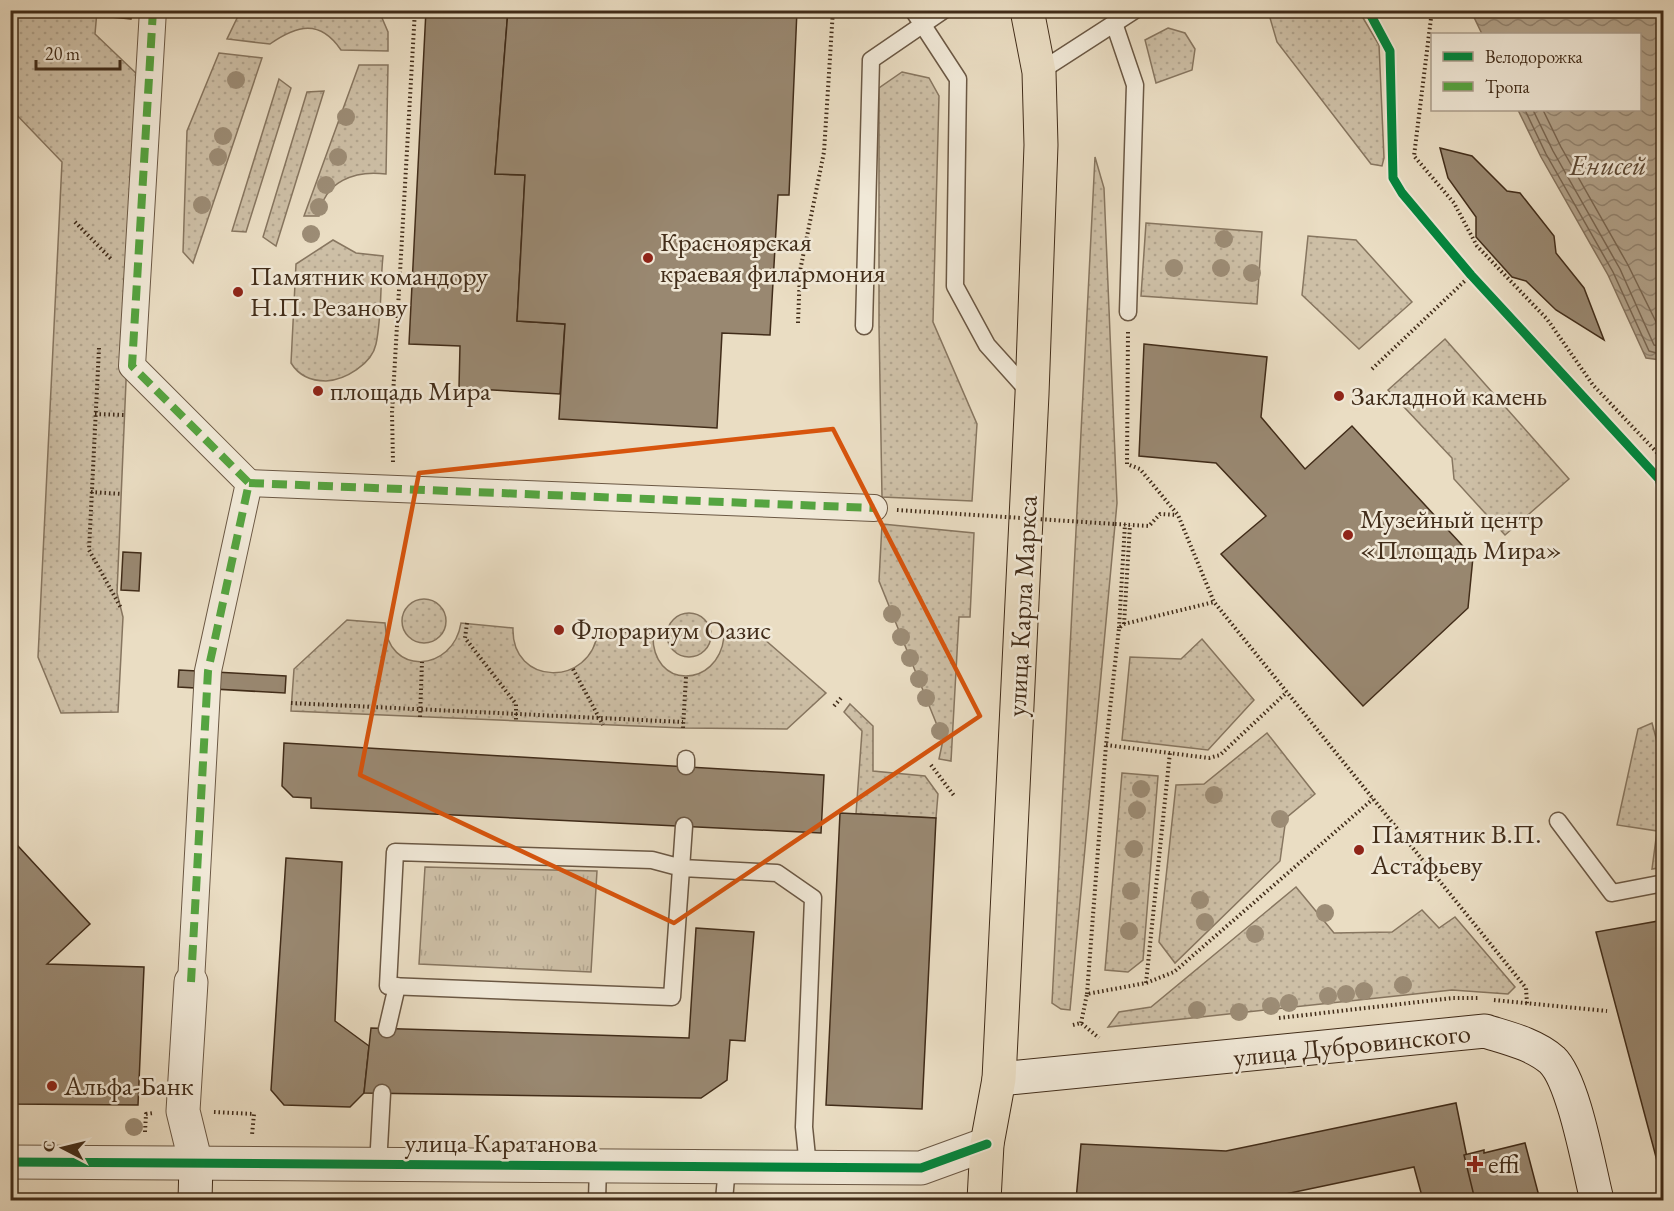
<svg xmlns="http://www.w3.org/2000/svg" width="1674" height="1211" font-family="'EB Garamond',serif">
<defs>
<pattern id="grass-dots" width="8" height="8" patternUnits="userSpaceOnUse" patternTransform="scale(1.5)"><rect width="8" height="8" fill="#cdbfa6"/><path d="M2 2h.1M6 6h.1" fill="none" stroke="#b1a48e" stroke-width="1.8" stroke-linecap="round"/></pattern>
<pattern id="park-tufts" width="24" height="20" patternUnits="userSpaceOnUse" patternTransform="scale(1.5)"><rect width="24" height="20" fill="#cdbfa6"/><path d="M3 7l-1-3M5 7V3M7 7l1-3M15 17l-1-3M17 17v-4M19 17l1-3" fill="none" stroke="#b1a48e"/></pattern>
<pattern id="water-waves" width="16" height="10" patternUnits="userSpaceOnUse" patternTransform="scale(1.5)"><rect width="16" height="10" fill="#b1a189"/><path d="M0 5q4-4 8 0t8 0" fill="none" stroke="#92836f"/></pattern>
</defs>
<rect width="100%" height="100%" fill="#eaddc3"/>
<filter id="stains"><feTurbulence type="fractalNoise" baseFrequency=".00333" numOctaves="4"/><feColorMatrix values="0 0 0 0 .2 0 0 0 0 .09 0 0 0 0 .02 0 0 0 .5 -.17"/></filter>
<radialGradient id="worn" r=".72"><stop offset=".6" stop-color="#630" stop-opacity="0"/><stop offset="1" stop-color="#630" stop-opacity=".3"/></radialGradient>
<g fill="url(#grass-dots)" stroke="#877660" stroke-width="1.5">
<path d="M241 10 379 11 388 32V51L341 50C320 19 297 25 270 44L227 39Z"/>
<path d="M10 11H97L95 34 139 76 117 593 123 617 118 712 61 713 38 657 62 162 11 109Z"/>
<path d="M1268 11H1359L1379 45 1384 158 1382 166 1371 164 1277 42Z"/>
<path d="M1168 28 1185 33 1195 49 1192 70 1156 83 1145 40Z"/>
<path d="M219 53 262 58 193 263 183 252 187 131Z"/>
<path d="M359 65H388L386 174C355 170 324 181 319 216H304Z"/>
<path d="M902 72 929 78 939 96 933 322 977 424 972 501 882 497 879 326V88Z"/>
<path d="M279 79 291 88 246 232 232 231Z"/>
<path d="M324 91 276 246 263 237 307 92Z"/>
<path d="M1095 157 1104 188 1117 503 1070 1010 1061 1009 1052 1003Z"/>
<path d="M1146 223 1262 232 1257 304 1141 296Z"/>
<path d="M1308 236 1356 240 1412 302 1359 349 1302 295Z"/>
<path d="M333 240 356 253 383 256C380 284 382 316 376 344 372 364 345 380 326 381 311 381 299 376 291 363L296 264Z"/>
<path d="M1445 339 1569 479 1505 535 1454 479 1452 458 1388 390Z"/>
<path d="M882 524 974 533 970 617H959L951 761 939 759 943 740 879 581Z"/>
<circle cx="424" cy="621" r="22"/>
<circle cx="689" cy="635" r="22"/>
<path d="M347 620 385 623C387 676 453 673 461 623L513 628C511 686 591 688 598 631L653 634C651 690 718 689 724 637L764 639 826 693 787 729 683 728 291 711 294 669Z"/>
<path d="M1202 639 1254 700 1208 750 1122 740 1130 657 1181 659Z"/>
<path d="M850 704 873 726V771L925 776 938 794 936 818 856 814 862 731 844 712Z"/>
<path d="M1652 723 1663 764 1664 867 1652 869 1657 831 1617 825 1638 729Z"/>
<path d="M1267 733 1315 794 1286 818 1280 861 1175 963 1159 942 1176 785 1204 784Z"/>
<path d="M1122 773 1158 776 1143 960 1128 972 1105 970Z"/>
<path d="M1296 887 1334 933 1392 932 1422 910 1439 928 1455 917 1515 987 1508 994 1452 990 1108 1027 1119 1012 1151 1007Z"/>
</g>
<path fill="url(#park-tufts)" stroke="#877660" stroke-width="1.5" d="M425 867 597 871 591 972 419 964Z"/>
<path fill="url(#water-waves)" stroke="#84725c" stroke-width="1.5" d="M1471 11H1663V389L1657 388 1661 360 1646 358 1608 275 1541 157 1518 110H1640V34H1482Z"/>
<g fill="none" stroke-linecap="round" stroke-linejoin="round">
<g stroke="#796651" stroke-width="1.5">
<path d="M1525 110 1546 154 1613 272 1649 351 1664 355"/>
<path d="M1533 110 1553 151 1620 269 1654 345 1664 347"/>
<path d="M1543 110 1561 147 1628 265 1664 338"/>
</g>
</g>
<g fill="#998871" stroke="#412c19" stroke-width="1.5">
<path d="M111 10H132L131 19 111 17Z"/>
<path d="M426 10H508L495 174 525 175 517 321 565 324 560 394 459 388 460 346 409 344Z"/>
<path d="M508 10H797L789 195H778L770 335 722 333 717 428 559 419 565 324 517 321 525 175 495 174Z"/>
<path d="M1440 148 1472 156 1507 191 1520 193 1554 236 1556 253 1584 288 1604 340 1556 310 1526 281 1512 277 1476 237V217L1448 178Z"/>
<path d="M1144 344 1267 357 1261 417 1305 469 1352 426 1473 557 1468 608 1363 706 1221 554 1266 516 1216 463 1139 456Z"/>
<path d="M123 552 141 553 139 591 121 590Z"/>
<path d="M179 670 286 676 285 693 178 687Z"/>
<path d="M284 743 824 775 821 833 311 808V798L293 797 282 786Z"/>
<path d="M840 813 936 818 922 1109 826 1105Z"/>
<path d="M18 846 90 924 47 964 144 967 138 1105 10 1104V856Z"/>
<path d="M286 858 342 862 335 1021 369 1046 364 1093 350 1107 284 1105 271 1090Z"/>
<path d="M1664 920V1187L1596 932Z"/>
<path d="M696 928 754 932 745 1041 730 1040 727 1080 701 1098 364 1093 371 1028 689 1038Z"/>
<path d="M1456 1103 1475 1197 1461 1200H1423L1414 1167 1257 1200H1164L1130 1196 1129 1200H1076L1081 1144 1226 1151Z"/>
<path d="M1525 1143 1540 1200H1475L1464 1155 1484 1150V1153Z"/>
</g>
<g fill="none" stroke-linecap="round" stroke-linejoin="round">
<defs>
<g id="service">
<path d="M913 10 958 79 955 286 987 345 1031 394"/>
<path d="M1114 23 1135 85 1128 312"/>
<path d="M1039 72 1135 10"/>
<path d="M864 326 871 60 944 10"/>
<path d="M686 766V759"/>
<path d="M1558 821 1612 893 1664 883"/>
<path d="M684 826 672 997 388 986 395 852 652 860 682 868 777 873 813 898 804 1127 808 1167"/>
<path d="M387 1029 397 986"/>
<path d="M378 1166 382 1093"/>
<path d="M597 1200 598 1166"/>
<path d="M724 1200 727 1167"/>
</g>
<g id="pedestrian">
<path d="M153 10 132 366 249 483 208 671 191 982"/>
<path d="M249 483 874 508"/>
</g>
<path id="minor" d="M191 982 183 1111 196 1164"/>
<path id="tertiary" d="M10 1162 921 1168 987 1144"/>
<g id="secondary">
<path d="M999 1079 1485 1031C1507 1038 1534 1044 1552 1060 1574 1081 1589 1169 1597 1200"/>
<path d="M195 1200 196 1164"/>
</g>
<path id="primary" d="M984 1200 987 1144 999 1079 1032 394 1041 145 1039 72 1027 10"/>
</defs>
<use href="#service" stroke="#6b5844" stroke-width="19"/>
<use href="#pedestrian" stroke="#6b5844" stroke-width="28"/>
<use href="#minor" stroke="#6b5844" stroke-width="35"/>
<use href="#tertiary" stroke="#6b5844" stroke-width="35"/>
<use href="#secondary" stroke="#412c19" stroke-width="35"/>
<use href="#primary" stroke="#412c19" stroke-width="35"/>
<g stroke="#412c19" stroke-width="4" stroke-dasharray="1.5 3" stroke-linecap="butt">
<path d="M1432 10 1414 156 1454 203 1477 246 1547 319 1593 385 1664 460"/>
<path d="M75 222 112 260"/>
<path d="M798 323 800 271 824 152 833 10"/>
<path d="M1128 332 1127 464 1140 469 1178 515 1214 602 1526 988 1527 1004"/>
<path d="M99 348 89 550 121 608"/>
<path d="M1372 369 1471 275"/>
<path d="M95 414 125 415"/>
<path d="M393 462 392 413 415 10"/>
<path d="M91 492 122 494"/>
<path d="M1115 524 1149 526 1160 514 1177 515"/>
<path d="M467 623 465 638 516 704V721"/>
<path d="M1124 624 1130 525"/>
<path d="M1119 628 1125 524"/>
<path d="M573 669 603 725"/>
<path d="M291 703 683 722"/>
<path d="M834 706 842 697"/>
<path d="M420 717 422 662"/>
<path d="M683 728 686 677"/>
<path d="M1106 745 1209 758 1220 755 1287 692"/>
<path d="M931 765 955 797"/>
<path d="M1146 983 1170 752"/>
<path d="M1087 994 1106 745 1119 628 1124 624 1214 602"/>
<path d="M1494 1000 1607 1011"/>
<path d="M1279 1018 1453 998H1478"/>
<path d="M1081 1023 1087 994 1146 983 1174 972 1373 799"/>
<path d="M1073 1025 1081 1023 1099 1038"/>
<path d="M214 1112 254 1114 252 1135"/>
<path d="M145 1132 146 1114 153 1113"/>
</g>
<use href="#service" stroke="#f1e9d8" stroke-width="16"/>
<use href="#pedestrian" stroke="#f1e9d8" stroke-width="26"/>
<use href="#minor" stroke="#f1e9d8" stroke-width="33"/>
<use href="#tertiary" stroke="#f1e9d8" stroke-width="33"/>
<use href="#secondary" stroke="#f1e9d8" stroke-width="33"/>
<use href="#primary" stroke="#eaddc3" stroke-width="33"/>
<path stroke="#412c19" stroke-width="4" stroke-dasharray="1.5 3" stroke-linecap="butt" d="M897 510 1115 524"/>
<g stroke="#55a440" stroke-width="8" stroke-dasharray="15 8" stroke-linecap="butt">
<path d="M153 10 132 366 249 483 208 671 191 982"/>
<path d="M249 483 874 508"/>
</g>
<defs>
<g id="cycleway">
<path d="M1368 10 1390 51 1393 178 1402 193 1471 275 1659 479 1664 495"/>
<path d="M10 1162 921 1168 987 1144"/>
</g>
</defs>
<use href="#cycleway" stroke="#f1e9d8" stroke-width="13"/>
<use href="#cycleway" stroke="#00873e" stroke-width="9"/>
</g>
<g fill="#9c8c75">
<circle cx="236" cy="80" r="9"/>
<circle cx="346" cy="117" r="9"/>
<circle cx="223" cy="136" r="9"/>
<circle cx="218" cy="157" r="9"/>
<circle cx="338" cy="157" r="9"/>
<circle cx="326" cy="185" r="9"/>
<circle cx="202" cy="205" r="9"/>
<circle cx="319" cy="207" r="9"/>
<circle cx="311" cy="234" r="9"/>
<circle cx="1224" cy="239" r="9"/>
<circle cx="1174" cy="268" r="9"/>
<circle cx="1221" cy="268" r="9"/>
<circle cx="1252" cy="273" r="9"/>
<circle cx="892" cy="614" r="9"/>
<circle cx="901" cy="637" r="9"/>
<circle cx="910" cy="658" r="9"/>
<circle cx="919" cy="679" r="9"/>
<circle cx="926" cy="698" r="9"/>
<circle cx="940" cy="731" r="9"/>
<circle cx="1141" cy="789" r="9"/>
<circle cx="1214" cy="795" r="9"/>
<circle cx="1137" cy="810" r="9"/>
<circle cx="1280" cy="819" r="9"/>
<circle cx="1134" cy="849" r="9"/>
<circle cx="1131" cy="891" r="9"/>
<circle cx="1200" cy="900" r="9"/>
<circle cx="1325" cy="913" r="9"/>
<circle cx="1205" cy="922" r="9"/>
<circle cx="1129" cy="931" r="9"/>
<circle cx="1255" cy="934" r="9"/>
<circle cx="1403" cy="985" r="9"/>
<circle cx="1364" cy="991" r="9"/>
<circle cx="1346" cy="994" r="9"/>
<circle cx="1328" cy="996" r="9"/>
<circle cx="1289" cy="1003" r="9"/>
<circle cx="1271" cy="1006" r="9"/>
<circle cx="1197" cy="1010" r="9"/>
<circle cx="1239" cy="1012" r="9"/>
<circle cx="134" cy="1127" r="9"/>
</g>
<path fill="none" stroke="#d7540d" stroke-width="4.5" stroke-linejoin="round" d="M833 429 980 716 674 923 360 775 419 473Z"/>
<g fill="#8f2418" stroke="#f1e9d8" stroke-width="2">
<circle cx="648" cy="258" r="6"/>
<circle cx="238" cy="292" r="6"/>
<circle cx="318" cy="391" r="6"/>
<circle cx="1339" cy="396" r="6"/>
<circle cx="1348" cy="535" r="6"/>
<circle cx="559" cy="630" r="6"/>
<circle cx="1359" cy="850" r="6"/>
<circle cx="52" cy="1086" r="6"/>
<path d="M1472 1155h6v6h6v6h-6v6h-6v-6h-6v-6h6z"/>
</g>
<g text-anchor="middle" stroke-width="5" stroke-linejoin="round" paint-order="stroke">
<g font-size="27" fill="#412c19" stroke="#f1e9d8" text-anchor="start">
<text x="660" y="251">Красноярская<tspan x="660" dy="31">краевая филармония</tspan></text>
<text x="250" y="285">Памятник командору<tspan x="250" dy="31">Н.П. Резанову</tspan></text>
<text x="330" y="400">площадь Мира</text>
<text x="1351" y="405">Закладной камень</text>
<text x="1360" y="528">Музейный центр<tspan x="1360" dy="31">«Площадь Мира»</tspan></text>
<text x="571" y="639">Флорариум Оазис</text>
<text x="1371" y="843">Памятник В.П.<tspan x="1371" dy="31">Астафьеву</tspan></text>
<text x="64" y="1095">Альфа-Банк</text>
<text x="1488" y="1173">effi</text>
</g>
<g font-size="27" fill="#412c19" stroke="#f1e9d8">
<text transform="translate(1022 606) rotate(-87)" y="9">улица Карла Маркса</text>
<text transform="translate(1352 1045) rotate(-6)" y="9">улица Дубровинского</text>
<text x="501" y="1152">улица Каратанова</text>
</g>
<g font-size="28" font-style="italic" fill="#5d4935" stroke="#f1e9d8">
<text x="1608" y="175">Енисей</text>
</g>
</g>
<rect width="1674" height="1211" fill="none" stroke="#eaddc3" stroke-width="36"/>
<rect x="12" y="12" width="1650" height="1187" fill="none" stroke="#412c19" stroke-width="3"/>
<rect x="18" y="18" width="1638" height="1175" fill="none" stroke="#412c19" stroke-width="1.5"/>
<rect x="1431" y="33" width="210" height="78" fill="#f1e9d8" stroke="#ab9d8c" stroke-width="1.5"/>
<rect x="1443" y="52" width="30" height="9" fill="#00873e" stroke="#ab9d8c" stroke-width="1.5"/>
<text x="1485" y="63" font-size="18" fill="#412c19">Велодорожка</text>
<rect x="1443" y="82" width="30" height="9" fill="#55a440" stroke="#ab9d8c" stroke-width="1.5"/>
<text x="1485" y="93" font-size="18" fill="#412c19">Тропа</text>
<g transform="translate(63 1148) rotate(277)" stroke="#f1e9d8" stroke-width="4.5" paint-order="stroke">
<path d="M0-4.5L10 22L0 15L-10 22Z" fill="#412c19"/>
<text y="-9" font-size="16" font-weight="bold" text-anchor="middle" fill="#412c19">С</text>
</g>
<path d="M36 60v9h84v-9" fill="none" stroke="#412c19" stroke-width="3"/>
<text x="45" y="60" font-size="18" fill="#412c19" stroke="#f1e9d8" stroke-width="4.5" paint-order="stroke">20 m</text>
<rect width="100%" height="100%" filter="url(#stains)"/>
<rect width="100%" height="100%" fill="url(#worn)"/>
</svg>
